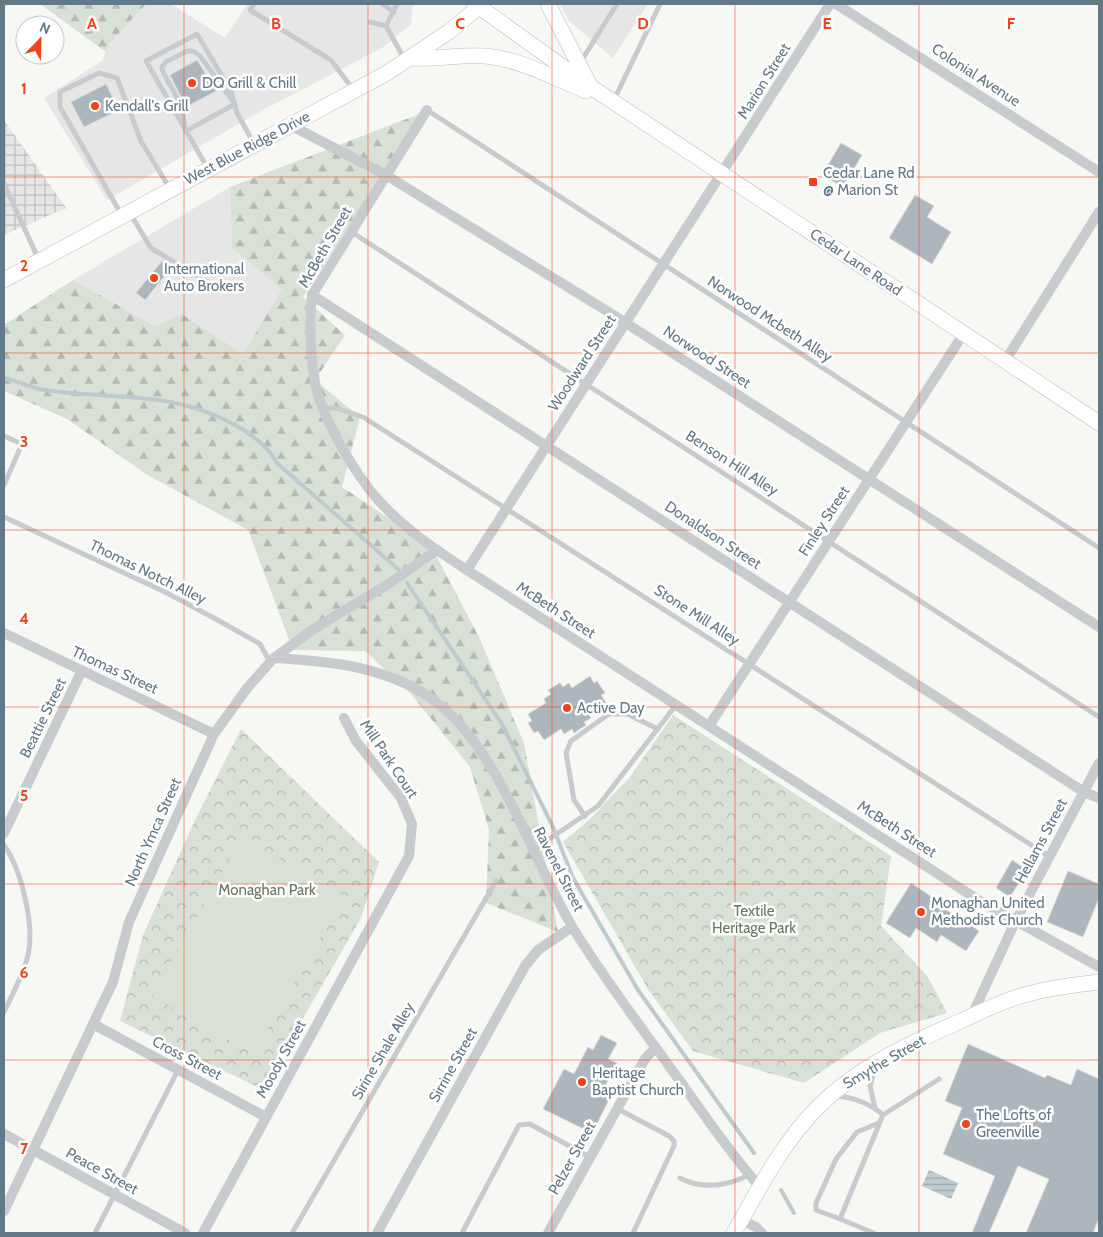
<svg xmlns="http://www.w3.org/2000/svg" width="1103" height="1237" font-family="Cabin,sans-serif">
<defs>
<pattern id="industrial-grid" width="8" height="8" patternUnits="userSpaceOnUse" patternTransform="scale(1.25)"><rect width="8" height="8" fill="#e5e6e5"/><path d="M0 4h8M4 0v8" fill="none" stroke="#bdbfbf"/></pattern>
<pattern id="forest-firs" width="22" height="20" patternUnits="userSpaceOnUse" patternTransform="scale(1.25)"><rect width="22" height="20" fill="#d9e0d5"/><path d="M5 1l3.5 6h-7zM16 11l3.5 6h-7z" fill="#b4bab3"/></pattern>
<pattern id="park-crowns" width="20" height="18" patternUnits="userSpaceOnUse" patternTransform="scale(1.25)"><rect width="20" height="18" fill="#d9e0d5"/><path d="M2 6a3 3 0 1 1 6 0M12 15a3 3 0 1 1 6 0" fill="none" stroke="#b4bab3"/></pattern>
<pattern id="water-rules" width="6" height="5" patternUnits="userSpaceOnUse" patternTransform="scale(1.25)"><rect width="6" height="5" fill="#bdcace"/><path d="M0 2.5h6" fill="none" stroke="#9da9ad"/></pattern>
</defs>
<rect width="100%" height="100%" fill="#f7f7f4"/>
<g fill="#e5e6e5">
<path d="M146 4H171L225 38 247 4H413L411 24 382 48 263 110 107 200 44 98 102 61 109 44Z"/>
<path d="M560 4H648L613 58 569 21Z"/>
<path d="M230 187 232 248 283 289 243 354 182 314 155 326 73 280Z"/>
</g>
<path fill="url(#industrial-grid)" d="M4 120 66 208 4 235Z"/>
<g fill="url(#forest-firs)">
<path d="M40 4H146L109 44 106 52Z"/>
<path d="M422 113 303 297 345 335 315 380 360 417 342 487 431 546 479 637 524 743 558 932 486 903 489 830 470 767 411 694 365 651 293 650 248 530 146 474 67 419 4 391V325L73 280 155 326 182 314 243 354 282 289 232 248 230 187Z"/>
</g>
<g fill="url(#park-crowns)">
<path d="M673 715 891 856 881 926 928 977 947 1013 880 1033 804 1083 693 1051 648 989 563 842 590 819 630 777Z"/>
<path d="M241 729 379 862 361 918 262 1089 120 1021 143 935 195 820Z"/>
</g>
<path fill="#d9e0d5" d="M242 838 344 896 254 1054 152 996Z"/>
<path fill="url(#water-rules)" d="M929 1170 958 1183 951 1199 922 1186Z"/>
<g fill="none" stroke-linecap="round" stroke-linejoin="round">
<g stroke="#bdcace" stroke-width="4">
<path d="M4 378C16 381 28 386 40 389 83 397 128 394 170 402 207 409 258 429 277 463L398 569"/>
<path d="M407 583 502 724 553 827 573 878 638 990 754 1153"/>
<path d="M781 1190 794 1213"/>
</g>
</g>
<g fill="#adb6bc" stroke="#d9d9d6">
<path d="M197 60 216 91 186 107 170 75Z"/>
<path d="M106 84 119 110 84 127 71 102Z"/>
<path d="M841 143 862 155 843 187 822 175Z"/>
<path d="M915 195 934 206 927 217 951 232 932 264 889 238Z"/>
<path d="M162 261 171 268 145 300 136 293Z"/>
<path d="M590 676 594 683 597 681 605 693 601 695 606 703 588 713 591 718 584 722 586 725 574 733 572 729 564 734 561 729 544 740 538 731 534 733 528 723 532 721 528 714 546 703 544 699 551 694 548 690 560 683 563 687 569 683 572 688Z"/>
<path d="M1012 860 1027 870 1010 897 996 888Z"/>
<path d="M1068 871 1099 884V898L1083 937 1047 922Z"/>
<path d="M911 883 935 899 934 902 979 931 966 951 941 935 937 942 916 928 910 938 886 923Z"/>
<path d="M601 1035 617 1043 608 1059 617 1063 603 1090 612 1094 592 1133 543 1109 564 1069 574 1074 588 1047 593 1050Z"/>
<path d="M968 1044 1045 1078 1047 1075 1071 1085 1077 1069 1099 1079V1218L1093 1233H1026L1049 1179 1018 1166 989 1233H972L995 1176 943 1154 962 1108 945 1101Z"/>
</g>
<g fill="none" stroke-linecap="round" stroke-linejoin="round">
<defs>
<g id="secondary">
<path d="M475 4 591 87 1099 423"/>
<path d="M548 4 590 86"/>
<path d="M412 58C436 60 460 54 485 56 520 59 554 78 586 91"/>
<path d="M4 280 387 73 450 31 482 4"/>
<path d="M734 1233C759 1189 782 1143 818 1107 858 1067 910 1043 961 1021 984 1010 1007 999 1032 993 1054 987 1076 985 1099 982"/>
</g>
</defs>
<use href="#secondary" stroke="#b7bdc1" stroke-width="16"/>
<g stroke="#c7cbce" stroke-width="5">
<path d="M254 4 250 10 331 60 352 88"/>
<path d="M382 4 394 12"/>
<path d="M370 22 386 26 405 60"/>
<path d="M386 26 397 4"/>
<path d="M187 51H193L200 56 235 104 186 131 180 103 163 72 162 67 166 62Z"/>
<path d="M580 63 617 4"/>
<path d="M614 100 660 4"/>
<path d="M427 110 1099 548"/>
<path d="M208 169 146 61 197 34 231 91 237 113 253 142"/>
<path d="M4 184 38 258"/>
<path d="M121 214 60 107V92L99 73 117 78 141 141 170 189"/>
<path d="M131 215 151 248 210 284"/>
<path d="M350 231 1099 717"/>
<path d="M324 408H336L363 417 1050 857"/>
<path d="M4 436 22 444 4 485"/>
<path d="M4 517 165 592 214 618 260 644 270 662"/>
<path d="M585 816 574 800 566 753 571 741 609 714H627L658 729"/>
<path d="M4 845C22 871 36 928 27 959 22 977 12 995 4 1012"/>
<path d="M533 850 598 806 676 705"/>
<path d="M875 1067 870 1086 875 1108"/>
<path d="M836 1096C853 1097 871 1104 883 1115"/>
<path d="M618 1109 669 1136 674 1141V1146L633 1233"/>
<path d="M680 1178C703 1190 727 1186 749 1175"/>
<path d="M840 1219 816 1210V1203L836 1159 857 1132 879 1123"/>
<path d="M95 1233 178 1070"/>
<path d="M292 1233 496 881"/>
<path d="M462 1233 519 1125 530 1124 589 1157"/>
<path d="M874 1233 840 1219 880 1122 883 1115 939 1079"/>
</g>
<g stroke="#c7cbce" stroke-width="10">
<path d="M836 4 1099 172"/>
<path d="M427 110 312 295C309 324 310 353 315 382 321 417 356 476 380 502 405 529 436 550 467 570L980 901 1099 967"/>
<path d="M290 125 386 175 615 316 1099 627"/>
<path d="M312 295 1084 792 1099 798"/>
<path d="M1005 361 1099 212"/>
<path d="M467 570 830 4"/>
<path d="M4 633 214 734"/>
<path d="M274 658C330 661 391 667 436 702 501 752 531 858 573 928 604 979 642 1028 677 1077 704 1114 729 1152 759 1186"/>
<path d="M709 726 964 333"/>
<path d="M4 833 82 670"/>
<path d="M972 1015 1015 922 1099 763"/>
<path d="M93 1024 266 1117"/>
<path d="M4 1134 185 1233"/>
<path d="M4 1211 113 982 129 922 214 734 248 687 274 658 312 630 390 583 437 550"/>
<path d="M741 1220 756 1227 762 1233"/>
<path d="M203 1233 409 856 412 824 401 798 356 741 344 718"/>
<path d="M377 1233 525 966 538 950 572 927"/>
<path d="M548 1233 645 1059 655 1048"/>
</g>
<use href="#secondary" stroke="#fff" stroke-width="15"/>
</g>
<path fill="none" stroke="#f1421a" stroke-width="1" stroke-opacity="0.55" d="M184 4V1233M368 4V1233M552 4V1233M735 4V1233M919 4V1233M4 177H1099M4 353H1099M4 530H1099M4 707H1099M4 884H1099M4 1060H1099"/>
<g fill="#f1421a" stroke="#fff" stroke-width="2">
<circle cx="192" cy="83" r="5"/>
<circle cx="95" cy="106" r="5"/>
<rect x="808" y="177" width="10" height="10" rx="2.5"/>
<circle cx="154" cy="278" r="5"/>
<circle cx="567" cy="708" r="5"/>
<circle cx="921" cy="912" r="5"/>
<circle cx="582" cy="1082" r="5"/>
<circle cx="966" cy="1124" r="5"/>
</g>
<g text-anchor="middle" stroke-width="5" stroke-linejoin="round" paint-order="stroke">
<g font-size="15" fill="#647988" stroke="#fff">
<text transform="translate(976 75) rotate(33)" y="5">Colonial Avenue</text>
<text transform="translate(764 81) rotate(-58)" y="5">Marion Street</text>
<text transform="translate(247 148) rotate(-28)" y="5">West Blue Ridge Drive</text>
<text transform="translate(325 247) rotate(-60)" y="5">McBeth Street</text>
<text transform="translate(856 262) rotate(34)" y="5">Cedar Lane Road</text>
<text transform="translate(770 319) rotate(33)" y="5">Norwood Mcbeth Alley</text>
<text transform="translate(707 357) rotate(33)" y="5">Norwood Street</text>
<text transform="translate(582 363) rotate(-57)" y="5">Woodward Street</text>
<text transform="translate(732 463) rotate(33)" y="5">Benson Hill Alley</text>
<text transform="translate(824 521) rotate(-57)" y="5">Finley Street</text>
<text transform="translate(713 535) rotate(33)" y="5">Donaldson Street</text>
<text transform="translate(148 572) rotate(26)" y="5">Thomas Notch Alley</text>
<text transform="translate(556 610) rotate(33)" y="5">McBeth Street</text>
<text transform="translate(697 615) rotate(33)" y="5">Stone Mill Alley</text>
<text transform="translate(115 670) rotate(25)" y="5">Thomas Street</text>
<text transform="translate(43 718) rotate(-64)" y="5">Beattie Street</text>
<text transform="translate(389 759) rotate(56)" y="5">Mill Park Court</text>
<text transform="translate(897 829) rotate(33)" y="5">McBeth Street</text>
<text transform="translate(153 832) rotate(-66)" y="5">North Ymca Street</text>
<text transform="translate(1041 841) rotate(-62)" y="5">Hellams Street</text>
<text transform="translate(559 869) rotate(63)" y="5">Ravenel Street</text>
<text transform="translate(383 1051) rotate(-60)" y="5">Sirine Shale Alley</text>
<text transform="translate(187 1058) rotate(28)" y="5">Cross Street</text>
<text transform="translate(281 1059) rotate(-61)" y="5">Moody Street</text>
<text transform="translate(884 1062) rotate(-30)" y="5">Smythe Street</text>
<text transform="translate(453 1065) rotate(-61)" y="5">Sirrine Street</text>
<text transform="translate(572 1158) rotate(-61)" y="5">Pelzer Street</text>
<text transform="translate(102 1171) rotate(29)" y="5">Peace Street</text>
</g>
<g font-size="15" fill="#647988" stroke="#fff" text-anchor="start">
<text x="202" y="88">DQ Grill &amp; Chill</text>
<text x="105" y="111">Kendall's Grill</text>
<text x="823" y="178">Cedar Lane Rd<tspan x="823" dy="17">@ Marion St</tspan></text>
<text x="164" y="274">International<tspan x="164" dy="17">Auto Brokers</tspan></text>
<text x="577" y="713">Active Day</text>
<text x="931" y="908">Monaghan United<tspan x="931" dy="17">Methodist Church</tspan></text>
<text x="592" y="1078">Heritage<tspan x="592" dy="17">Baptist Church</tspan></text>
<text x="976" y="1120">The Lofts of<tspan x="976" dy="17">Greenville</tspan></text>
</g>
<g font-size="15" fill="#66795f" stroke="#fff">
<text x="267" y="895">Monaghan Park</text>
<text x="754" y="916">Textile<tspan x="754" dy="17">Heritage Park</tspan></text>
</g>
</g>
<g font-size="16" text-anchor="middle" font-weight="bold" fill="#f1421a" stroke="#fff" stroke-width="5" stroke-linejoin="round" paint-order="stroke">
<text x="92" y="29">A</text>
<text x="276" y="29">B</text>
<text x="460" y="29">C</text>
<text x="643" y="29">D</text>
<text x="827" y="29">E</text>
<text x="1011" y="29">F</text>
<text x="24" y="94">1</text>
<text x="24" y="271">2</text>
<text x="24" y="447">3</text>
<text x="24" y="624">4</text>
<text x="24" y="801">5</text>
<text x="24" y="978">6</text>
<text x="24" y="1154">7</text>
</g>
<rect width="1103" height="1237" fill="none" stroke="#647988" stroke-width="10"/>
<g transform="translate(40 40) rotate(23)"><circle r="24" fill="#ffffff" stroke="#c1c9cf"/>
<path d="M0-4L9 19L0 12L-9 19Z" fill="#f1421a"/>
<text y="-8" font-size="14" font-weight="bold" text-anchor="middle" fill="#647988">N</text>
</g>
</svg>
